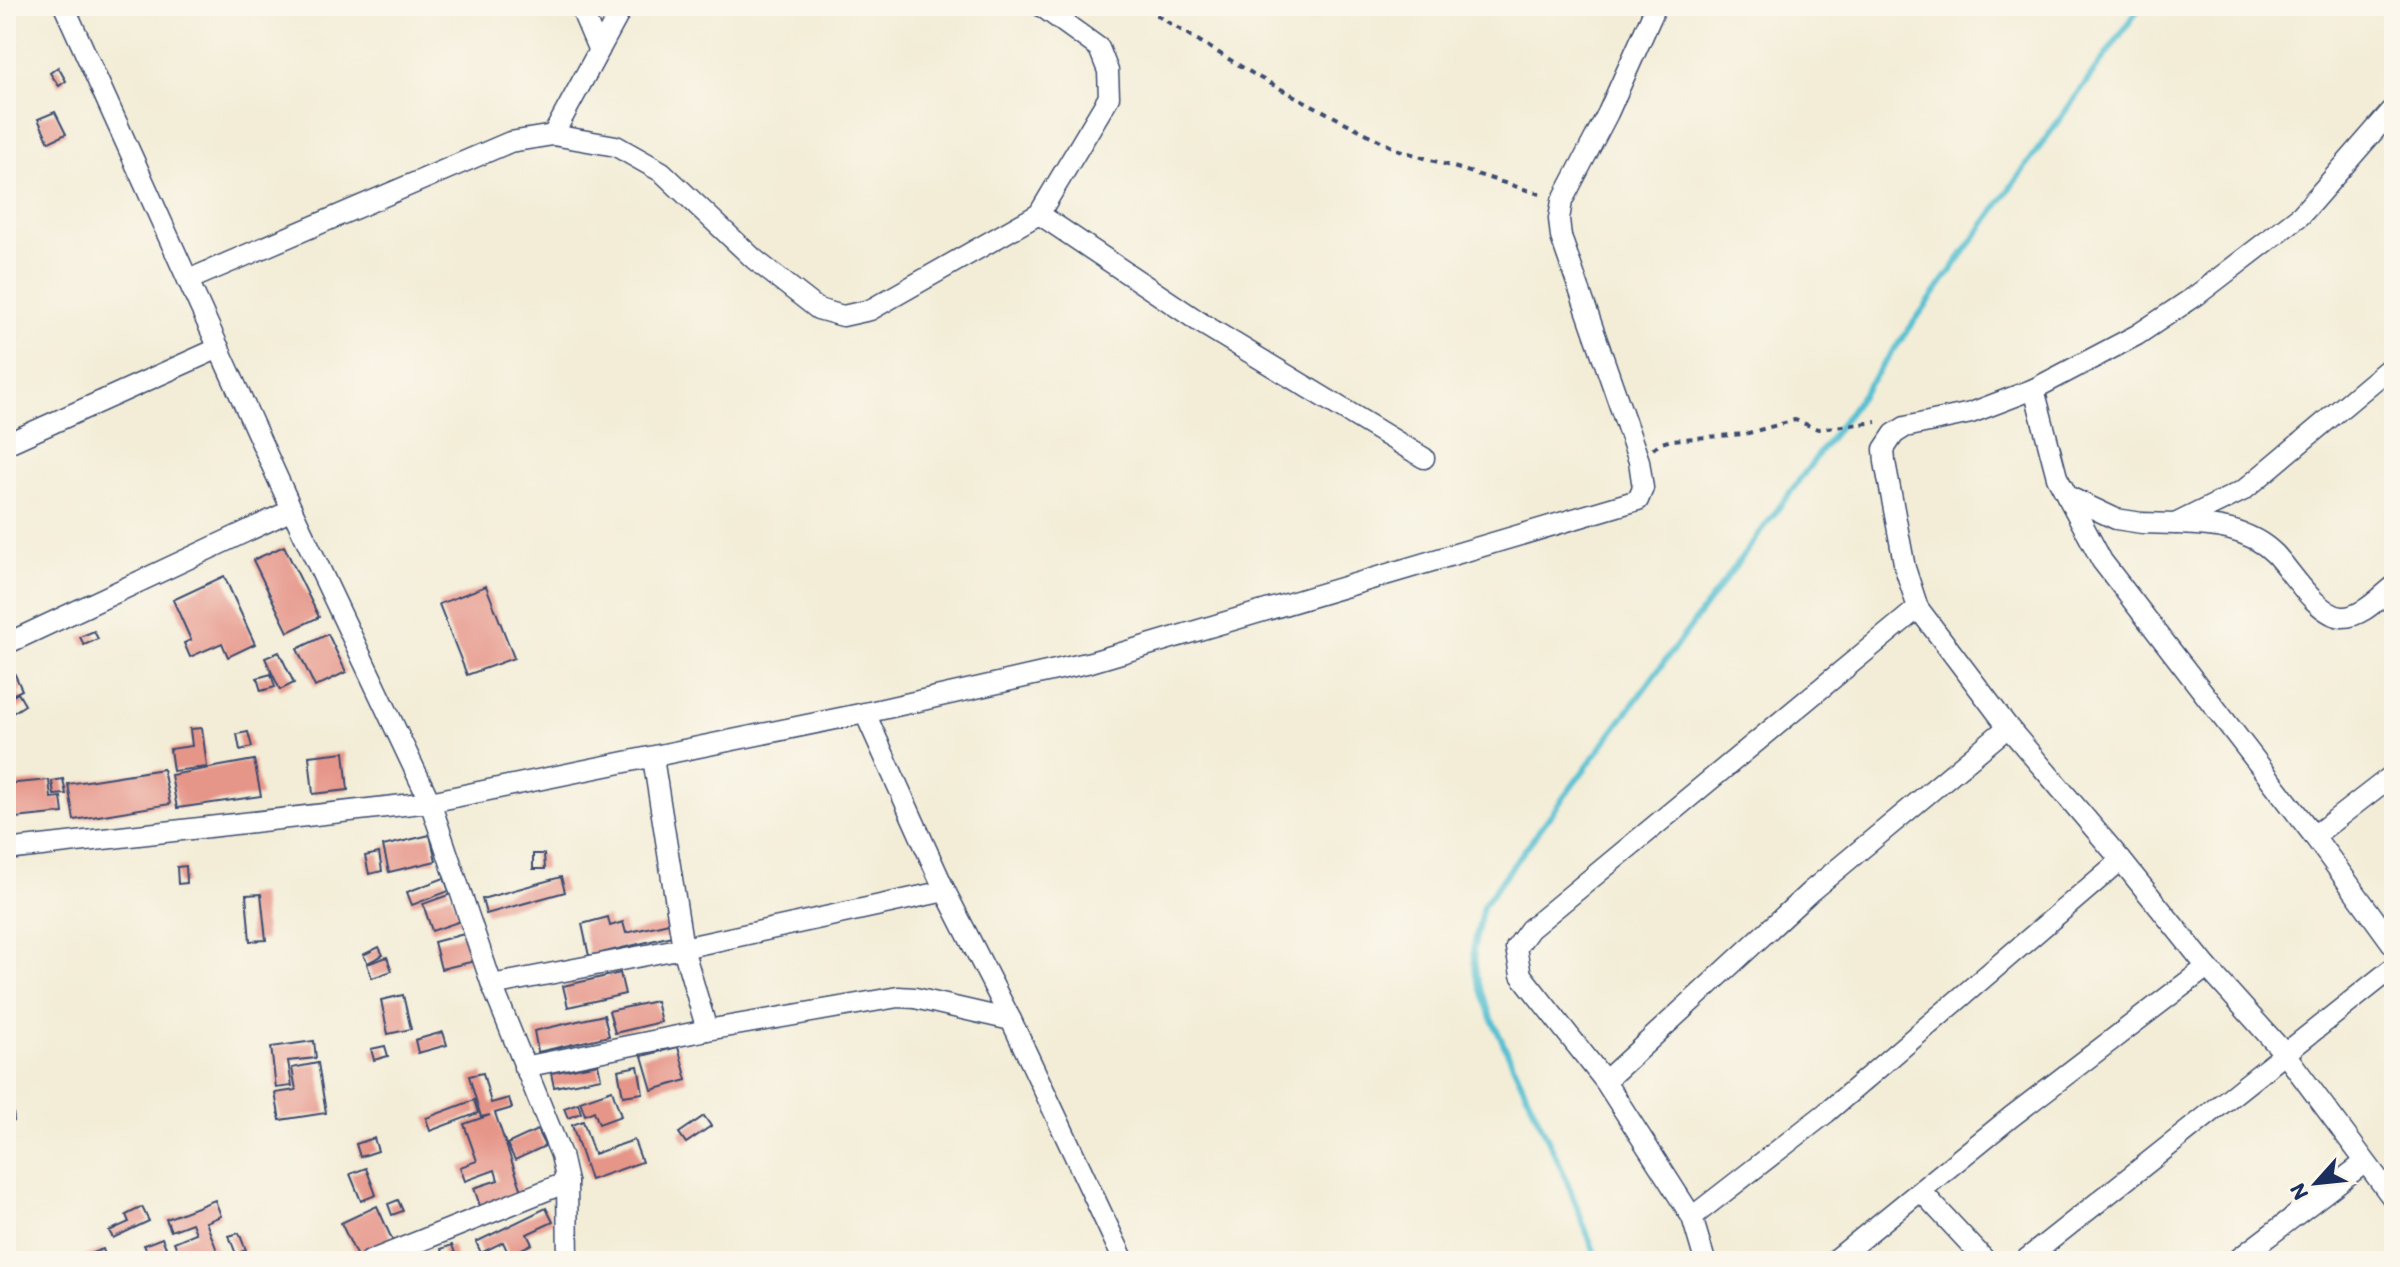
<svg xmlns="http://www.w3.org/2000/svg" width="2400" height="1267" font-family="Itim,sans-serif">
<rect width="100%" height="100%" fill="#fbf7ec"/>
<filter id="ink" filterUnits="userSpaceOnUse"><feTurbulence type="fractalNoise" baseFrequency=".0125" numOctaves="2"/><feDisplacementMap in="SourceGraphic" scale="16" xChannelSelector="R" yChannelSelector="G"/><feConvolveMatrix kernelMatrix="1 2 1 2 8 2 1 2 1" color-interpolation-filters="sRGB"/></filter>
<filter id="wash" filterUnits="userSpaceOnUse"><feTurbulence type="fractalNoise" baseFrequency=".006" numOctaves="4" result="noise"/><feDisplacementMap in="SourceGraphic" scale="32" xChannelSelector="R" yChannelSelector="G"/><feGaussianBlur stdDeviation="1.8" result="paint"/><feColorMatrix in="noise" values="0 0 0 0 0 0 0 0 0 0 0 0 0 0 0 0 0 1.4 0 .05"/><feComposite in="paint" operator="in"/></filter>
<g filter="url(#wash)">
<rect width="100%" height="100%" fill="#f3edd7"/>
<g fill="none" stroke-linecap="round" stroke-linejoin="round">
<path stroke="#56c0d2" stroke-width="6" d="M1598 1261 1564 1174 1490 1015 1476 975 1473 950 1483 906 1835 432 2141 6"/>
</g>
<g id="blocks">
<g fill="#e69589">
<path d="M58 67 66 81 59 86 50 73Z"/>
<path d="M55 112 66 134 49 142 38 119Z"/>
<path d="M284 546 319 617 288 632 253 560Z"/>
<path d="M224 576 255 644 228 657 222 643 190 657 184 643 191 640 173 600Z"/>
<path d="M486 586 514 658 467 675 439 604Z"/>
<path d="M94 631 98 639 84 645 80 637Z"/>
<path d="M328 634 346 672 315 687 297 649Z"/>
<path d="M279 652 294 683 280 690 265 658Z"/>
<path d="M11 666 22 690 6 698V669Z"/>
<path d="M271 674 275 687 261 691 257 678Z"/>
<path d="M18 693 25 705 14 712 7 699Z"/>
<path d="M202 728 207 767 173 771 170 749 192 746 190 729Z"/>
<path d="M248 732 252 747 240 750 237 734Z"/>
<path d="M344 752 348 790 313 794 309 756Z"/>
<path d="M254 760 261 796 177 808 171 775Z"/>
<path d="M163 769 170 804 74 820 68 784Z"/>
<path d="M63 779 66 794 54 795 52 781Z"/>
<path d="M49 780 51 798 61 797 63 813 6 819V784Z"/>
<path d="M430 835 436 861 389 872 383 846Z"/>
<path d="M379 853 382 871 369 874 365 856Z"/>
<path d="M533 854H544L545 869H533Z"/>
<path d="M186 866 187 883 178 884 177 867Z"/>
<path d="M561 877 565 892 486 914 482 899Z"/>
<path d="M444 878 449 891 412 905 407 892Z"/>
<path d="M261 894 266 940 250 941 246 895Z"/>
<path d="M451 894 461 921 432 931 423 904Z"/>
<path d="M608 917 610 926 623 922 626 933 673 922 676 935 589 956 582 924Z"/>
<path d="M468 933 475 961 441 969 434 942Z"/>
<path d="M379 947 383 955 368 963 363 955Z"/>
<path d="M387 957 392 971 372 978 367 964Z"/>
<path d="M620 973 625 994 568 1007 563 986Z"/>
<path d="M403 995 411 1029 388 1034 381 1000Z"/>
<path d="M656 1001 661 1022 615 1033 609 1011Z"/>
<path d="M604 1015 609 1036 538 1052 534 1031Z"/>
<path d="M443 1032 447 1045 418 1053 415 1040Z"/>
<path d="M314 1041 316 1058 288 1061 292 1086 276 1088 271 1047Z"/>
<path d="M385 1046 388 1056 374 1060 371 1049Z"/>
<path d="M678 1047 687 1080 652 1090 642 1056Z"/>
<path d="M318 1063 326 1113 280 1120 275 1093 296 1090 292 1068Z"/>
<path d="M598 1064 601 1078 554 1087 551 1073Z"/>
<path d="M638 1066 643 1093 623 1096 618 1070Z"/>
<path d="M483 1073 491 1103 509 1098 512 1108 495 1113 523 1194 481 1209 474 1188 498 1180 495 1170 465 1181 460 1167 477 1161 464 1124 490 1115 481 1117 469 1076Z"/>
<path d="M6 1085H10L14 1121 6 1122Z"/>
<path d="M612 1090 621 1116 599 1124 594 1111 585 1115 580 1101Z"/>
<path d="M474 1100 478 1113 430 1131 426 1118Z"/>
<path d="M578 1103 581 1113 568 1118 564 1108Z"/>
<path d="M704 1116 711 1126 686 1143 679 1133Z"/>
<path d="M583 1121 594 1154 634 1140 642 1162 590 1180 572 1125Z"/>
<path d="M537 1130 545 1146 515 1160 507 1144Z"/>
<path d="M374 1138 378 1151 360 1157 356 1144Z"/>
<path d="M366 1168 376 1195 361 1201 350 1174Z"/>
<path d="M215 1200 221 1216 206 1222 221 1261H182L174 1242 196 1233 192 1223 171 1231 166 1219Z"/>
<path d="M398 1200 403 1211 392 1215 388 1204Z"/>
<path d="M377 1206 394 1244 359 1261 341 1223Z"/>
<path d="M142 1207 149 1221 113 1238 109 1231 129 1222 126 1215Z"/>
<path d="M546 1208 553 1222 527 1234 532 1244 509 1255 503 1242 481 1253 476 1242Z"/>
<path d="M239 1233 246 1250 236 1254 229 1236Z"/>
<path d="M162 1238 168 1252 151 1260 144 1245Z"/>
<path d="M452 1245 458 1261H445L441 1249Z"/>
<path d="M103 1249 107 1261H70Z"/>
</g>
</g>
</g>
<g filter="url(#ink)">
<use href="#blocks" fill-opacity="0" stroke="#3b4c70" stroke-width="2"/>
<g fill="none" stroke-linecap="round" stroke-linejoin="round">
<defs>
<g id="minor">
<path d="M64 6 292 510 430 802 492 985 561 1155 567 1182 568 1261"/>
<path d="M580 6 599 51"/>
<path d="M553 135 623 6"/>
<path d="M1039 214 1201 323 1424 458"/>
<path d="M188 280 510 142 553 135 616 146 662 172 754 259 818 309 843 316 870 310 1039 214 1109 97 1108 71 1099 48 1041 6"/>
<path d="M2034 389 2057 477 2102 561 2314 836 2394 946"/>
<path d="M6 444 219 348"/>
<path d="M2067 496 2116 519 2142 523 2175 524 2244 490 2394 364"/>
<path d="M2178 524C2212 525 2249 528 2275 554 2291 571 2317 615 2342 617 2361 618 2380 597 2394 586"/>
<path d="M1918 608 2008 727 2121 860 2207 967 2286 1055 2394 1200"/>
<path d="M6 644 292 510"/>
<path d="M865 713 945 891 1011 1020 1124 1261"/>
<path d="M653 758 683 948 707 1030"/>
<path d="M2314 836 2394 774"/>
<path d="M6 850 430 802 865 713 1091 662 1638 500 1643 488 1639 461 1561 237 1559 219 1562 201 1608 113 1656 6"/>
<path d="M492 985 683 948 945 891"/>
<path d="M524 1067 707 1030 898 997 915 998 1011 1020"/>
<path d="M1605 1081 1811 891 2008 727"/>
<path d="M1921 1191 1986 1261"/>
<path d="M1692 1217 1826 1113 2121 860"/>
<path d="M370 1261 567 1182"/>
<path d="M1705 1261 1692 1217 1605 1081 1521 975 1516 948 1530 929 1918 608 1905 568 1885 462 1884 449 1894 434 1905 427 1971 413 2034 389 2137 335 2197 295 2301 215 2394 108"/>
<path d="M1834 1261 2011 1117 2207 967"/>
<path d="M2024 1261 2394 967"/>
<path d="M2236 1261 2364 1163"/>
</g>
</defs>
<use href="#minor" stroke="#3b4c70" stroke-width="23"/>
<g stroke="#3b4c70" stroke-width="4" stroke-dasharray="6 6" stroke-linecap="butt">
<path d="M1148 6 1158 16 1260 78 1396 149 1543 195"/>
<path d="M1653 449 1659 444 1671 440 1745 434 1795 420 1818 429 1876 422"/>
</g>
<use href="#minor" stroke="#fff" stroke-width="20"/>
</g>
</g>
<rect width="2400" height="1267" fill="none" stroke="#fbf7ec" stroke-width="32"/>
<g transform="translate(2316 1183) rotate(243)" stroke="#fbf7ec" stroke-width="6" paint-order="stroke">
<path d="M0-6L14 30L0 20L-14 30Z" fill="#1b2f5e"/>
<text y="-12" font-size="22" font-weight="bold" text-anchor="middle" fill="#1b2f5e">N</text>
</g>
</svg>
